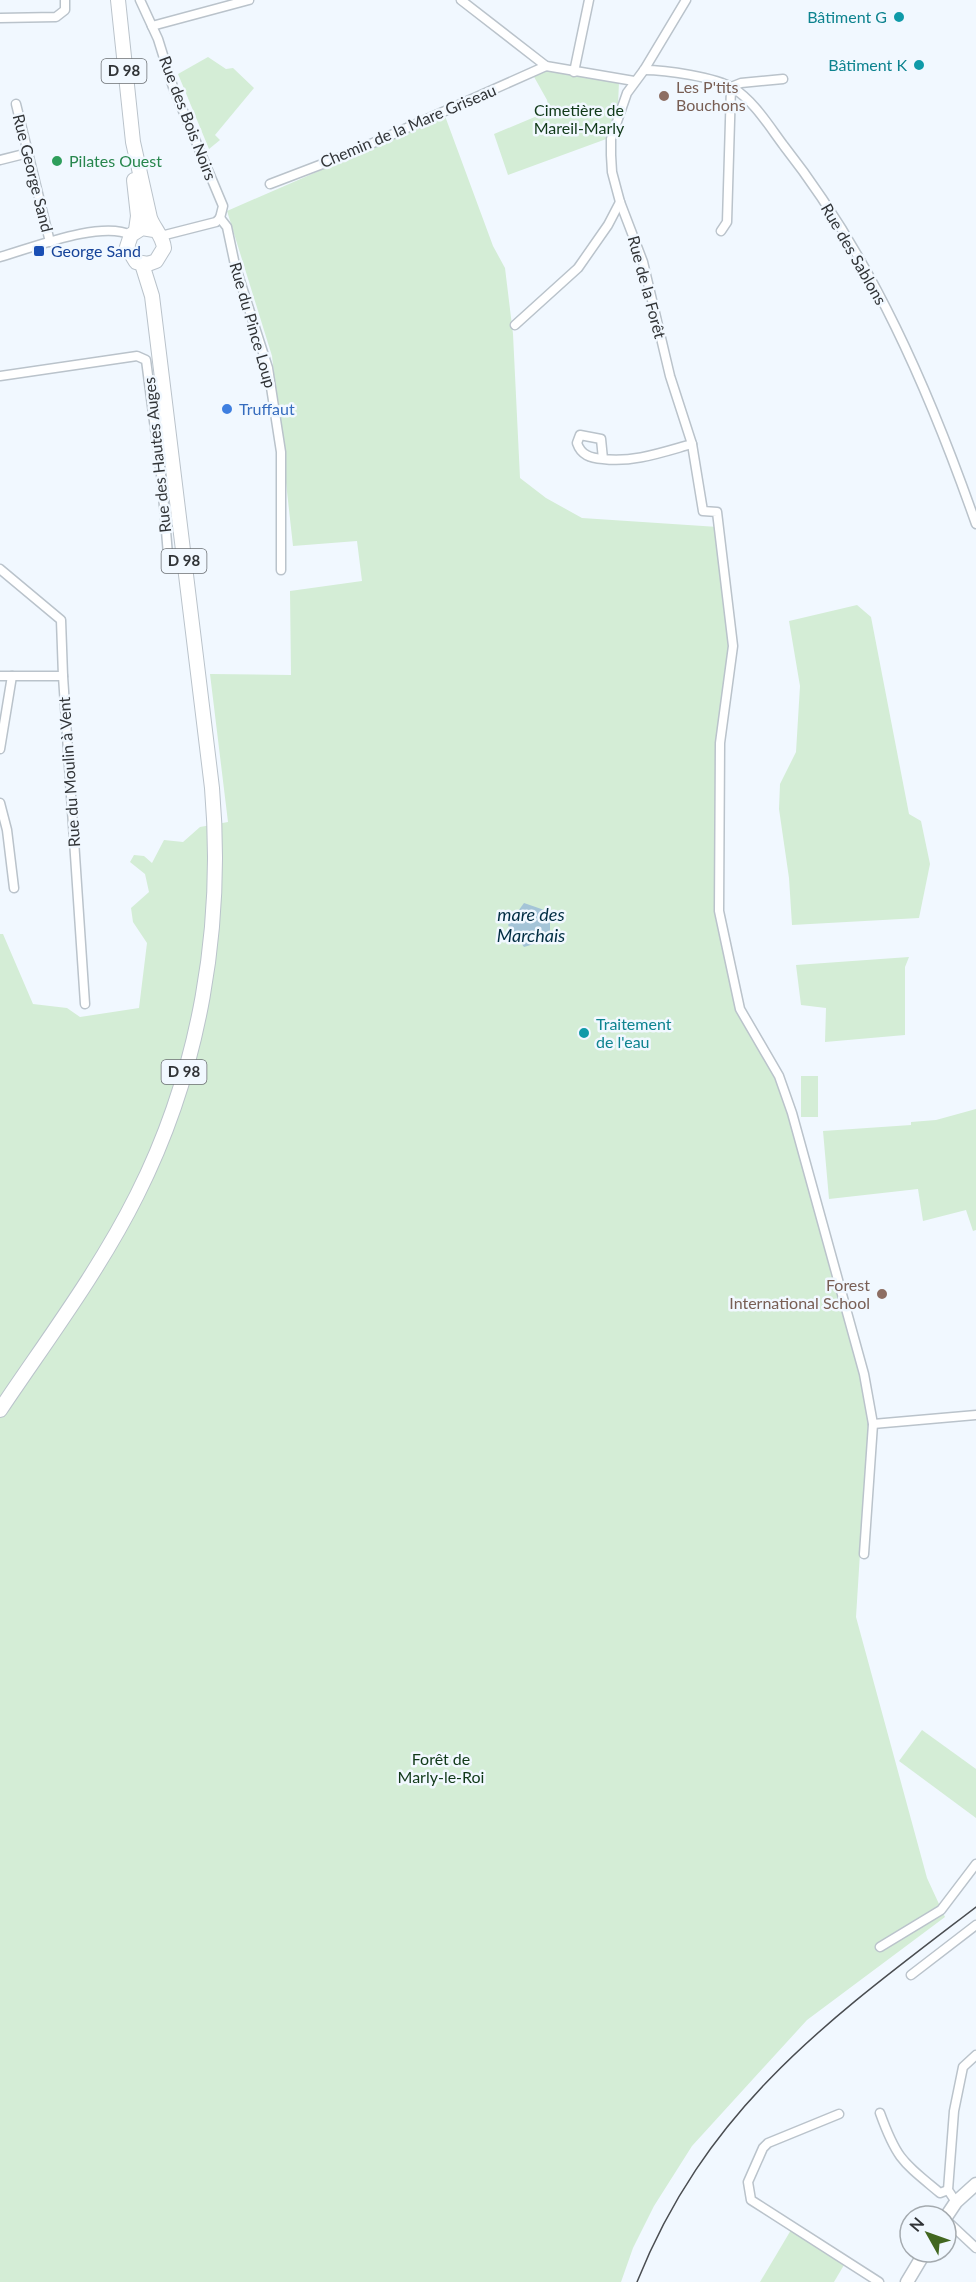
<svg xmlns="http://www.w3.org/2000/svg" width="976" height="2282" font-family="Lato,sans-serif">
<rect width="100%" height="100%" fill="#f1f8ff"/>
<g fill="#d4edd6">
<path d="M208 57 226 69 233 68 254 88 215 135 220 140 209 149 178 74Z"/>
<path d="M546 70 619 82 618 105 609 138 508 175 494 134 549 111 547 100 533 75Z"/>
<path d="M445 116 493 246 505 268 513 334 520 478 546 498 582 518 718 527 730 652 716 746 714 912 734 1003 777 1077 861 1374 868 1425 856 1617 927 1878 945 1917 807 2020 692 2146 654 2206 633 2248 621 2282H0V934H3L33 1004 67 1008 80 1017 139 1008 147 943 133 922 131 908 149 892 145 874 130 862 134 855 144 856 152 863 164 840 183 842 200 827 228 822 210 674 291 675 290 591 362 581 357 541 293 546 272 356 227 211Z"/>
<path d="M857 605 871 617 909 814 921 821 930 864 919 918 792 925 789 878 779 809 780 784 796 752 800 686 789 621Z"/>
<path d="M909 957 905 967V1035L825 1042 826 1008 801 1005 796 965Z"/>
<rect x="801" y="1076" width="17" height="41"/>
<path d="M976 1109V1230L973 1231 966 1210 923 1221 918 1189 829 1199 823 1131 911 1125V1122L936 1120Z"/>
<path d="M922 1730 976 1769V1818L899 1761Z"/>
<path d="M791 2230 844 2265 834 2282H760Z"/>
</g>
<path fill="#a4c4d7" d="M524 903 550 912V939L524 947 508 925Z"/>
<g fill="none" stroke-linecap="round" stroke-linejoin="round">
<defs>
<g id="street">
<path d="M140 0 158 39 173 87 223 206 220 218"/>
<path d="M461 0 546 66 634 81"/>
<path d="M686 0 644 70 627 93 611 139V155L612 172 620 202 643 262 670 376 692 444 703 511 717 512 733 646 720 743 719 911 740 1009 779 1076 792 1113 864 1374 873 1424 864 1554"/>
<path d="M0 18 56 17 65 10V0"/>
<path d="M152 26 249 0"/>
<path d="M644 70C666 70 715 77 733 88 754 101 769 126 784 146 872 258 929 390 976 524"/>
<path d="M574 72 589 0"/>
<path d="M16 104 50 242"/>
<path d="M0 160 28 153"/>
<path d="M270 184 346 155 546 66"/>
<path d="M220 218 227 227 235 265 268 368 281 452V570"/>
<path d="M721 231 727 222 731 87 741 83 783 79"/>
<path d="M161 236 216 222 220 218"/>
<path d="M0 257C32 248 101 220 131 235"/>
<path d="M515 325 578 268 608 225 620 202"/>
<path d="M0 376 137 356 146 360 162 482 168 555"/>
<path d="M603 459C590 458 581 455 577 443L580 435 601 439 603 459C633 463 663 452 692 444"/>
<path d="M0 569 61 620 63 676 85 1004"/>
<path d="M0 676H63"/>
<path d="M0 749 12 676"/>
<path d="M0 803 7 830 14 888"/>
<path d="M873 1424 976 1415"/>
<path d="M880 1947 941 1910 976 1864"/>
<path d="M911 1975 976 1925"/>
<path d="M880 2113C897 2160 903 2162 940 2193L948 2190"/>
<path d="M839 2114 768 2143 763 2148 748 2182 751 2200 879 2282"/>
<path d="M956 2202 948 2190 954 2111 963 2067 976 2055"/>
<path d="M946 2220 976 2248"/>
</g>
<g id="secondary">
<path d="M946 2217 956 2202 976 2184"/>
<path d="M907 2282 925 2252"/>
</g>
<g id="primary">
<path d="M118 0 133 142 150 218C154 229 163 236 164 248L156 261 148 264 136 262 127 247 131 235 142 228 154 230"/>
<path d="M134 180 138 216 136 230"/>
<path d="M0 1410C47 1340 99 1271 137 1195 200 1070 224 927 212 788L152 296 142 264"/>
</g>
</defs>
<use href="#street" stroke="#bac3cb" stroke-width="11"/>
<use href="#secondary" stroke="#bac3cb" stroke-width="15"/>
<use href="#primary" stroke="#bac3cb" stroke-width="16"/>
<use href="#street" stroke="#fff" stroke-width="8"/>
<use href="#secondary" stroke="#fff" stroke-width="12"/>
<use href="#primary" stroke="#fff" stroke-width="14"/>
<path stroke="#4a4d51" stroke-width="1.5" d="M637 2282C708 2105 831 2018 976 1907"/>
</g>
<g fill="#0f9aa8" stroke="#f1f8ff" stroke-width="2">
<circle cx="899" cy="17" r="6"/>
<circle cx="919" cy="65" r="6"/>
<circle cx="584" cy="1033" r="6"/>
</g>
<g fill="#8d6e63" stroke="#f1f8ff" stroke-width="2">
<circle cx="664" cy="96" r="6"/>
<circle cx="882" cy="1294" r="6"/>
</g>
<circle fill="#2e9e5b" stroke="#f1f8ff" stroke-width="2" cx="57" cy="161" r="6"/>
<rect fill="#1a4fb4" stroke="#f1f8ff" stroke-width="2" x="33" y="245" width="12" height="12" rx="3"/>
<circle fill="#3f7fe0" stroke="#f1f8ff" stroke-width="2" cx="227" cy="409" r="6"/>
<g text-anchor="middle" stroke-width="5" stroke-linejoin="round" paint-order="stroke">
<g fill="#f1f8ff" stroke="#6b6f73" stroke-width="1.5">
<rect x="101.5" y="59" width="45" height="24" rx="4.5"/>
<rect x="161.5" y="549" width="45" height="24" rx="4.5"/>
<rect x="161.5" y="1060" width="45" height="24" rx="4.5"/>
</g>
<g font-size="15" font-weight="bold" fill="#313437">
<text x="124" y="76">D 98</text>
<text x="184" y="566">D 98</text>
<text x="184" y="1077">D 98</text>
</g>
<g font-size="16" fill="#0d838f" stroke="#f1f8ff" text-anchor="end">
<text x="887" y="23">Bâtiment G</text>
<text x="907" y="71">Bâtiment K</text>
<text x="596" y="1030" text-anchor="start">Traitement<tspan x="596" dy="18">de l'eau</tspan></text>
</g>
<g font-size="16" fill="#785e54" stroke="#f1f8ff" text-anchor="start">
<text x="676" y="93">Les P'tits<tspan x="676" dy="18">Bouchons</tspan></text>
<text x="870" y="1291" text-anchor="end">Forest<tspan x="870" dy="18">International School</tspan></text>
</g>
<g font-size="16" fill="#103918" stroke="#f1f8ff">
<text x="579" y="116">Cimetière de<tspan x="579" dy="18">Mareil-Marly</tspan></text>
<text x="441" y="1765">Forêt de<tspan x="441" dy="18">Marly-le-Roi</tspan></text>
</g>
<g font-size="16" fill="#313437" stroke="#f1f8ff">
<text transform="translate(188 118) rotate(69)" y="6">Rue des Bois Noirs</text>
<text transform="translate(408 126) rotate(-23)" y="6">Chemin de la Mare Griseau</text>
<text transform="translate(33 173) rotate(76)" y="6">Rue George Sand</text>
<text transform="translate(854 254) rotate(60)" y="6">Rue des Sablons</text>
<text transform="translate(647 287) rotate(75)" y="6">Rue de la Forêt</text>
<text transform="translate(253 325) rotate(74)" y="6">Rue du Pince Loup</text>
<text transform="translate(157 455) rotate(-96)" y="6">Rue des Hautes Auges</text>
<text transform="translate(69 772) rotate(-94)" y="6">Rue du Moulin à Vent</text>
</g>
<g font-size="16" fill="#27864d" stroke="#f1f8ff" text-anchor="start">
<text x="69" y="167">Pilates Ouest</text>
</g>
<g font-size="16" fill="#164399" stroke="#f1f8ff" text-anchor="start">
<text x="51" y="257">George Sand</text>
</g>
<g font-size="16" fill="#366cbe" stroke="#f1f8ff" text-anchor="start">
<text x="239" y="415">Truffaut</text>
</g>
<g font-size="18" font-style="italic" fill="#012d42" stroke="#f1f8ff">
<text x="531" y="921">mare des<tspan x="531" dy="21">Marchais</tspan></text>
</g>
</g>
<g transform="translate(928 2234) rotate(310)"><circle r="28" fill="#f1f8ff" stroke="#a4aaaf" stroke-width="1.5"/>
<path d="M0-4.5L10 22L0 15L-10 22Z" fill="#426720"/>
<text y="-9" font-size="16" font-weight="bold" text-anchor="middle" fill="#313437">N</text>
</g>
</svg>
